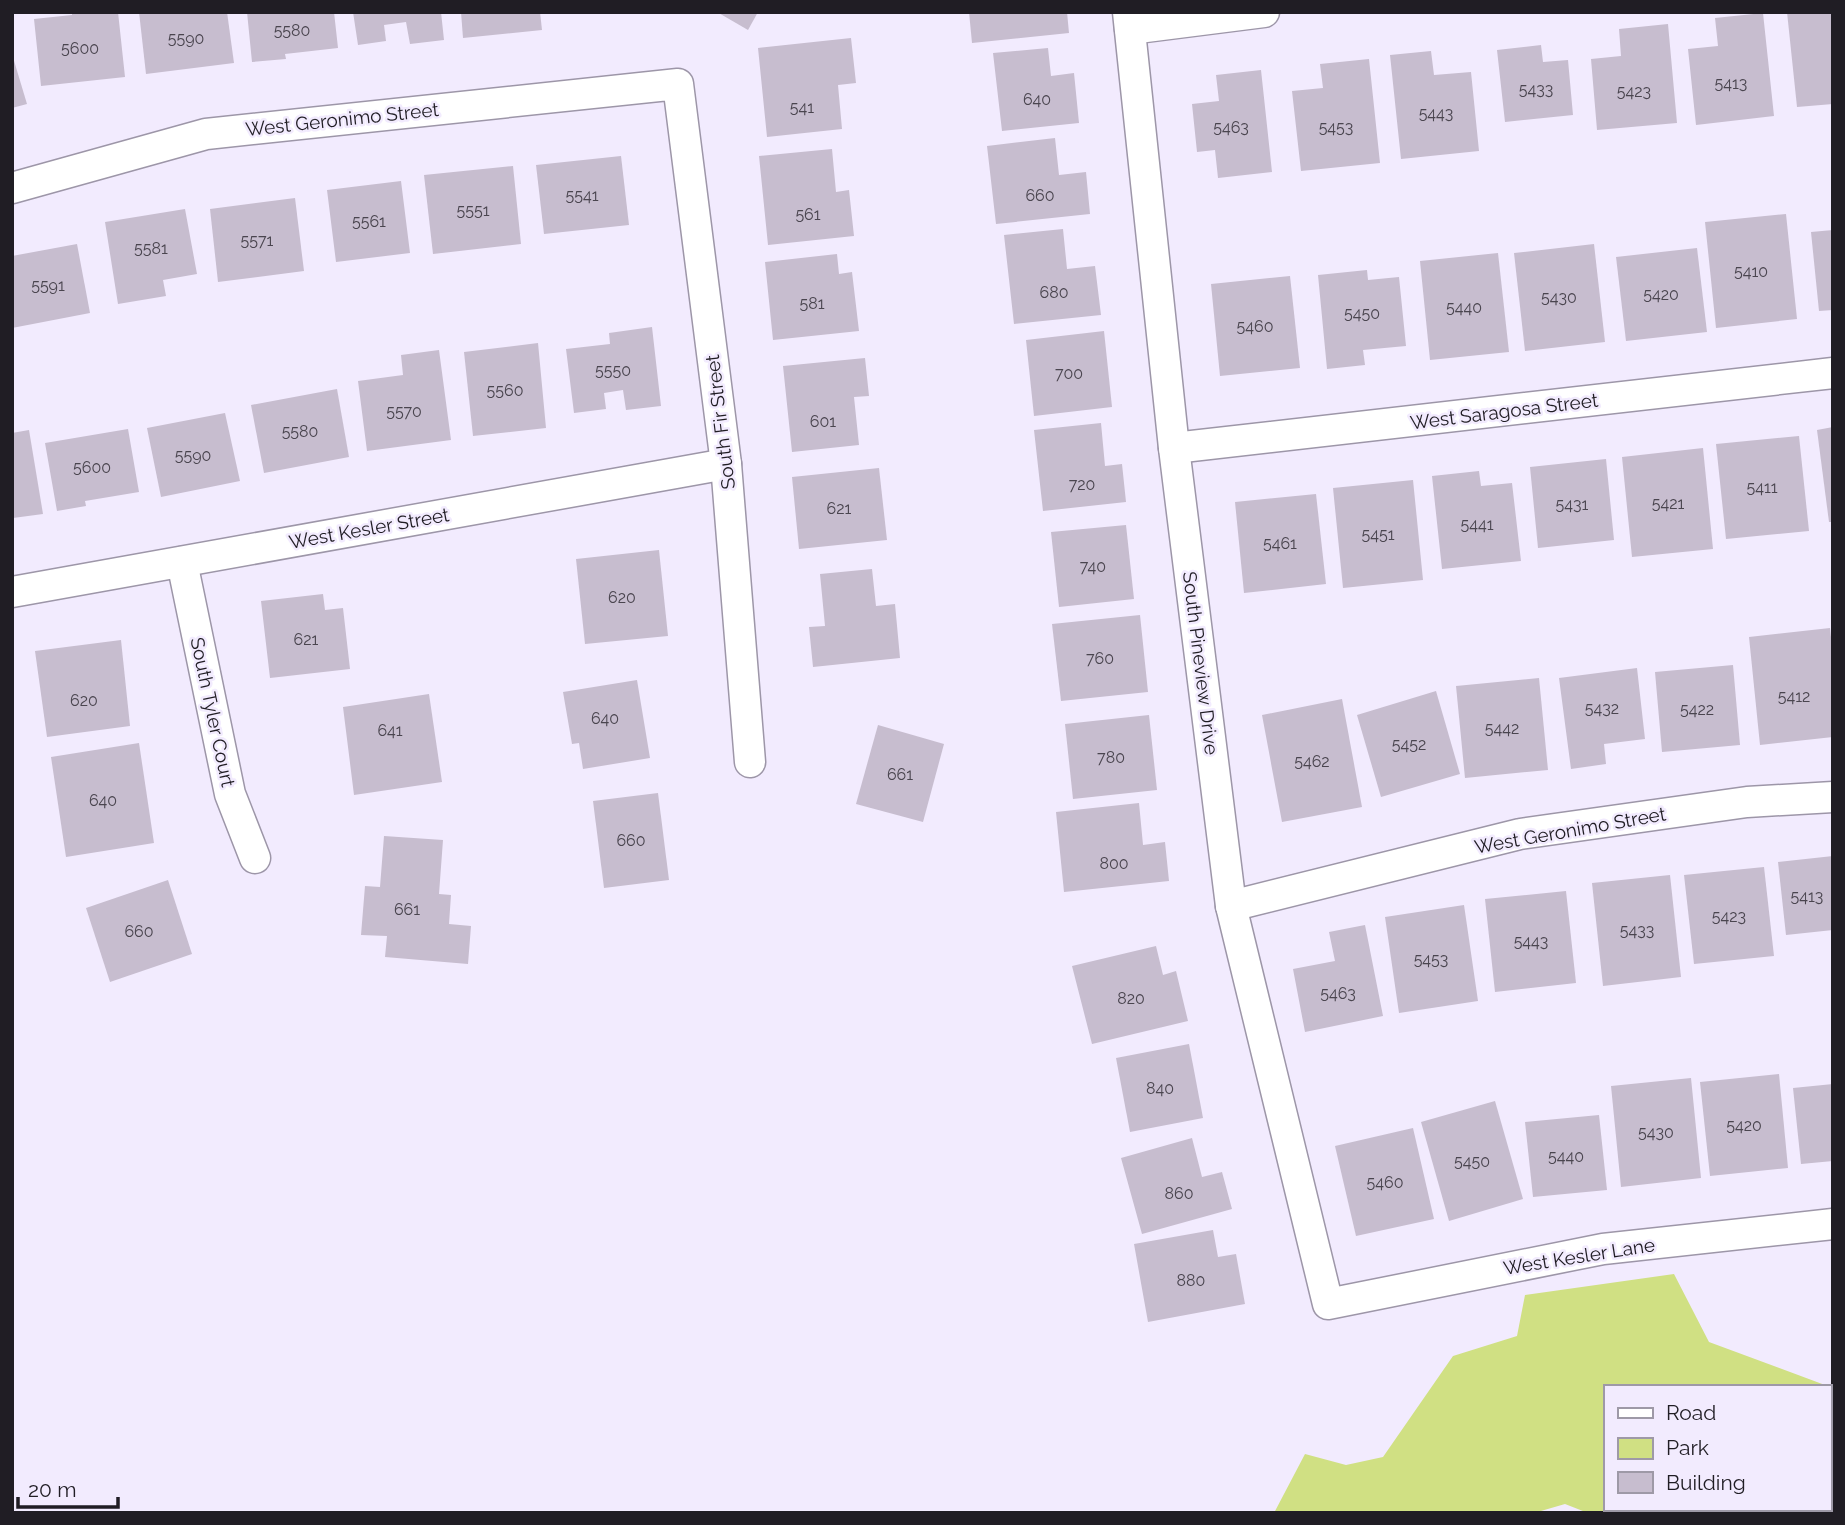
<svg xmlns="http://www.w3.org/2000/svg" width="1845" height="1525" font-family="Raleway,sans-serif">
<rect width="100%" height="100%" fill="#f2ebfe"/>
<path fill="#d0e083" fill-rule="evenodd" d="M1674 1274 1709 1342 1833 1388V1513H1588L1565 1504 1534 1513H1274L1305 1454 1346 1465 1383 1457 1453 1356 1517 1336 1525 1295ZM1605 1387H1829V1509H1605Z"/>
<g fill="#c7bdcf">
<path d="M72 12H118L125 77 41 86 34 19 72 15Z"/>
<path d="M139 12H227L234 63 146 74Z"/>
<path d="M247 12H334L338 48 285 54 286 59 252 62Z"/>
<path d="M353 12H441L444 40 410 44 406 22 384 25 386 41 358 45Z"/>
<path d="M461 12H540L542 30 463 38Z"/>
<path d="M717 12H758L748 30Z"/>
<path d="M969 12H1067L1069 33 972 43Z"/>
<path d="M1787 12H1833V104L1797 107Z"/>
<path d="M1763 13 1774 116 1696 125 1688 49 1718 46 1715 18Z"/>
<path d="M1668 24 1677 123 1597 130 1591 59 1621 56 1619 29Z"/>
<path d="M851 38 856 83 838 85 842 129 767 137 758 48Z"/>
<path d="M1541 45 1543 62 1568 60 1573 115 1505 122 1497 50Z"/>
<path d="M1048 48 1051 76 1074 73 1079 123 1002 131 993 53Z"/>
<path d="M1431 51 1434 75 1471 72 1479 151 1401 159 1390 55Z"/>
<path d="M12 54 27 104 12 108Z"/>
<path d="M1369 59 1380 163 1301 171 1292 91 1323 88 1320 64Z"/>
<path d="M1261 70 1272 172 1218 178 1215 150 1197 152 1192 104 1219 101 1216 75Z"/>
<path d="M1055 138 1059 175 1086 172 1090 214 996 224 987 146Z"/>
<path d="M832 149 836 192 849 190 854 236 768 245 759 156Z"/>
<path d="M621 156 629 225 544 234 536 165Z"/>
<path d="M513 166 521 244 433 254 424 175Z"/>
<path d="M401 181 410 253 336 262 327 190Z"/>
<path d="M295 198 304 271 218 282 210 209Z"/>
<path d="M185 209 197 274 163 280 166 296 118 304 105 222Z"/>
<path d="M1786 214 1797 319 1716 328 1705 222Z"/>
<path d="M1063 229 1067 269 1095 266 1101 315 1014 324 1004 235Z"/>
<path d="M1833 230V310L1819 311 1811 232Z"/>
<path d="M77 244 90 313 12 328V256Z"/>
<path d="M1594 244 1605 342 1525 351 1514 253Z"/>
<path d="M1697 248 1707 332 1626 341 1616 257Z"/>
<path d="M1498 253 1509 352 1430 360 1420 261Z"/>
<path d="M837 254 839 274 852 272 859 331 773 340 765 262Z"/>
<path d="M1367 270 1368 280 1399 277 1406 346 1363 350 1365 365 1327 369 1318 275Z"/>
<path d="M1290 276 1300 368 1220 376 1211 284Z"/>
<path d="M652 327 661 406 626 410 623 390 604 393 606 409 574 413 566 349 610 344 609 333Z"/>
<path d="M1104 331 1112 407 1034 416 1026 340Z"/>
<path d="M538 343 546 428 473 436 464 352Z"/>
<path d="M439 350 451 440 367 451 358 381 403 375 401 355Z"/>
<path d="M865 358 869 396 854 397 859 445 792 452 783 366Z"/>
<path d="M337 389 349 457 264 473 251 405Z"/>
<path d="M225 413 240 481 161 497 147 428Z"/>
<path d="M1101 423 1105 466 1122 464 1126 502 1043 511 1034 430Z"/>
<path d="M1833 427V522H1829L1817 430Z"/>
<path d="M128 429 139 492 85 501 86 506 57 511 45 443Z"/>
<path d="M29 430 43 514 13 518 12 433Z"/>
<path d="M1799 436 1809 531 1726 539 1716 444Z"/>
<path d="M1703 448 1713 549 1632 557 1622 457Z"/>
<path d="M1606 459 1614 540 1538 548 1530 467Z"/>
<path d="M879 468 887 540 799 549 792 477Z"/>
<path d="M1479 471 1481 486 1512 483 1521 561 1442 569 1432 476Z"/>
<path d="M1413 480 1423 580 1343 588 1333 488Z"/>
<path d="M1316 494 1326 584 1244 593 1235 502Z"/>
<path d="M1126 525 1134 599 1059 607 1051 532Z"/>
<path d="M659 550 668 636 585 644 576 559Z"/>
<path d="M872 569 876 606 895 604 900 658 813 667 809 627 825 626 820 574Z"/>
<path d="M323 594 325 610 343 608 350 669 270 678 261 601Z"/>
<path d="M1140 615 1148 692 1061 701 1052 624Z"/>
<path d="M1830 628 1833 655V737L1760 745 1749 637Z"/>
<path d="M121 640 130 726 47 737 35 651Z"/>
<path d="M1733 665 1740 745 1662 752 1655 672Z"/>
<path d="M1637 668 1645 739 1604 744 1606 764 1571 769 1559 678Z"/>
<path d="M1539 678 1548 770 1465 778 1456 686Z"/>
<path d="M637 680 650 758 583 769 579 743 572 744 563 692Z"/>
<path d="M1436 691 1460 774 1381 797 1357 715Z"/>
<path d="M429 694 442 782 354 795 343 707Z"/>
<path d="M1342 699 1362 807 1282 822 1262 715Z"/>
<path d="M1149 715 1157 790 1073 799 1065 724Z"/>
<path d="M878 725 944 744 923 822 856 804Z"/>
<path d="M139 743 154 843 66 857 51 757Z"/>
<path d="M658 793 669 880 604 888 593 801Z"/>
<path d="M1139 803 1143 845 1165 842 1169 881 1064 892 1056 812Z"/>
<path d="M384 836 443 840 439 894 451 895 449 924 471 926 468 964 385 957 387 936 361 935 365 886 380 887Z"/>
<path d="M1833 856V930L1786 935 1778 862Z"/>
<path d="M1764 867 1774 956 1694 964 1684 875Z"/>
<path d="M1670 875 1681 977 1603 986 1592 883Z"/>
<path d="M168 880 192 954 110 982 86 908Z"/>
<path d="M1566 891 1576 983 1495 992 1485 899Z"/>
<path d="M1464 905 1478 1001 1399 1013 1385 917Z"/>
<path d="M1365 925 1383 1016 1305 1032 1293 969 1335 961 1329 932Z"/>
<path d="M1156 946 1163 975 1176 971 1188 1021 1092 1044 1072 966Z"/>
<path d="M1189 1044 1203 1118 1130 1132 1116 1058Z"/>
<path d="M1779 1074 1788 1168 1710 1176 1700 1082Z"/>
<path d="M1691 1078 1701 1178 1621 1187 1611 1086Z"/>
<path d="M1833 1084V1161L1801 1164 1793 1088Z"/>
<path d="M1495 1101 1523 1199 1449 1221 1421 1122Z"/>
<path d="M1599 1115 1607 1190 1533 1197 1525 1122Z"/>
<path d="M1413 1128 1434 1219 1356 1236 1335 1146Z"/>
<path d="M1192 1138 1202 1177 1222 1172 1232 1209 1142 1234 1121 1158Z"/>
<path d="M1213 1230 1218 1257 1236 1254 1245 1304 1148 1322 1134 1244Z"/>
</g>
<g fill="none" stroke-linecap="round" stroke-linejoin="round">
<defs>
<g id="street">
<path d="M1128 12 1174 448 1231 906 1328 1304 1603 1249 1833 1224"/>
<path d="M1130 29 1264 12"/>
<path d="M12 188 206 134 678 84 726 464 750 762"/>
<path d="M1174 448 1833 373"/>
<path d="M182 562 230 794 255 858"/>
<path d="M12 592 726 464"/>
<path d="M1231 906 1520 834 1747 802 1833 797"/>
</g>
</defs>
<use href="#street" stroke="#9d96a8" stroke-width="33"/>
<use href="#street" stroke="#fff" stroke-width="30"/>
</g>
<g text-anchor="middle" stroke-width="5" stroke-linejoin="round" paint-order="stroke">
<g font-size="16" fill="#4a454f">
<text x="292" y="36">5580</text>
<text x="186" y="44">5590</text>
<text x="80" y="54">5600</text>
<text x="1731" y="89">5413</text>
<text x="1536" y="95">5433</text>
<text x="1634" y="97">5423</text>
<text x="1037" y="105">640</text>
<text x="802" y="113">541</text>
<text x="1436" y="119">5443</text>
<text x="1231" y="133">5463</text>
<text x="1336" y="133">5453</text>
<text x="582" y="201">5541</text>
<text x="1040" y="201">660</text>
<text x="473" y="216">5551</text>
<text x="808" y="220">561</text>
<text x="369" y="227">5561</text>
<text x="257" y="246">5571</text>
<text x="151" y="254">5581</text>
<text x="1751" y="277">5410</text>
<text x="48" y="291">5591</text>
<text x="1054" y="298">680</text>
<text x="1661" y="300">5420</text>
<text x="1559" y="303">5430</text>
<text x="812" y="309">581</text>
<text x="1464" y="313">5440</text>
<text x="1362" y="319">5450</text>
<text x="1255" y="332">5460</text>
<text x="613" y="376">5550</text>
<text x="1069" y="379">700</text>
<text x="505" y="396">5560</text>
<text x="404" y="417">5570</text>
<text x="823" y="427">601</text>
<text x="300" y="437">5580</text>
<text x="193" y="461">5590</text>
<text x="92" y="473">5600</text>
<text x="1082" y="490">720</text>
<text x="1762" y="493">5411</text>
<text x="1668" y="509">5421</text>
<text x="1572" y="510">5431</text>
<text x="839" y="514">621</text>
<text x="1477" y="530">5441</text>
<text x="1378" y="540">5451</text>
<text x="1280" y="549">5461</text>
<text x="1093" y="572">740</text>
<text x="622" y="603">620</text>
<text x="306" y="645">621</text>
<text x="1100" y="664">760</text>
<text x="1794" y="702">5412</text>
<text x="84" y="706">620</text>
<text x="1602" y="714">5432</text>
<text x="1697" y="715">5422</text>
<text x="605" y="724">640</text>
<text x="1502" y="734">5442</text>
<text x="390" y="736">641</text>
<text x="1409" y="750">5452</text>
<text x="1111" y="763">780</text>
<text x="1312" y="767">5462</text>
<text x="900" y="780">661</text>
<text x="103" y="806">640</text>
<text x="631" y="846">660</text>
<text x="1114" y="869">800</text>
<text x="1807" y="902">5413</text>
<text x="407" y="915">661</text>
<text x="1729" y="922">5423</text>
<text x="1637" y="936">5433</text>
<text x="139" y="937">660</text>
<text x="1531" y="947">5443</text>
<text x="1431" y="965">5453</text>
<text x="1338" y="999">5463</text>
<text x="1131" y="1004">820</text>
<text x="1160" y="1094">840</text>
<text x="1744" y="1131">5420</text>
<text x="1656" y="1138">5430</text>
<text x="1566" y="1162">5440</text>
<text x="1472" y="1167">5450</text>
<text x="1385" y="1188">5460</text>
<text x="1179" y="1199">860</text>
<text x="1191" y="1286">880</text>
</g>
<g font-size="19" fill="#201d24" stroke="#f2ebfe">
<text transform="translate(342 119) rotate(-6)" y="7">West Geronimo Street</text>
<text transform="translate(1504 411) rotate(-7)" y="7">West Saragosa Street</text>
<text transform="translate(720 422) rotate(-97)" y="7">South Fir Street</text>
<text transform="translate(369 528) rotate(-10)" y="7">West Kesler Street</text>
<text transform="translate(1201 663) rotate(83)" y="7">South Pineview Drive</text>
<text transform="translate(213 712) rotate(78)" y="7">South Tyler Court</text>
<text transform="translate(1570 830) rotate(-10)" y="7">West Geronimo Street</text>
<text transform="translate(1579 1256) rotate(-9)" y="7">West Kesler Lane</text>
</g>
</g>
<rect width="1845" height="1525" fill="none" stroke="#201d24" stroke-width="28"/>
<rect x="1604" y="1385" width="228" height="126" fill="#f2ebfe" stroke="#9e99a7" stroke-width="2"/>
<rect x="1618" y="1408" width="35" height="10" fill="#ffffff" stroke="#9e99a7" stroke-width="2"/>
<text x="1666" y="1420" font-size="21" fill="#201d24">Road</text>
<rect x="1618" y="1438" width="35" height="21" fill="#d0e083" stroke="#9e99a7" stroke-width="2"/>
<text x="1666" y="1455" font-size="21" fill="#201d24">Park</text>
<rect x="1618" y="1472" width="35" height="21" fill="#c7bdcf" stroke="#9e99a7" stroke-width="2"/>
<text x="1666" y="1490" font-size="21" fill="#201d24">Building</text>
<path d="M18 1497v10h100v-10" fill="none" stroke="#201d24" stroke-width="3.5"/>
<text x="28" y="1497" font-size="21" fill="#201d24" stroke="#f2ebfe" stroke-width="5" paint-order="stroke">20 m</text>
</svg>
